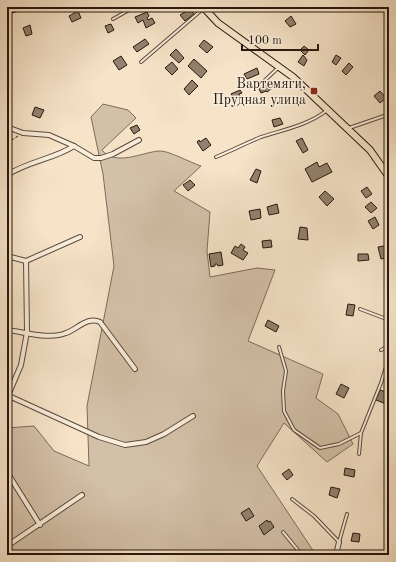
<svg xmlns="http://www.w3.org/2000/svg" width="396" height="562" font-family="'Old Standard TT',serif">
<rect width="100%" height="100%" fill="#f6e3c8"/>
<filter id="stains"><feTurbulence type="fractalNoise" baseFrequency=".005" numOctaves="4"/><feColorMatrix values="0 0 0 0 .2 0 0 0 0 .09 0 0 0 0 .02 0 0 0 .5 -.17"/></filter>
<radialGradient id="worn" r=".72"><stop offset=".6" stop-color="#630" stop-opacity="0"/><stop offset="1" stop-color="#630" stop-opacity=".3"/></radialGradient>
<path fill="#d3c0a8" stroke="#7c6c5a" d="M103 104 128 110 136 118 102 150C115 167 143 152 159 151 168 150 191 163 201 166L174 191 210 212 207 251 210 277 257 268 275 270 248 341 323 374 316 398 338 414 353 444 327 462 284 423 257 466 316 555H7V428L34 426 54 451 89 466 87 406 114 266 103 174 91 117Z"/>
<g fill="#92816e" stroke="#26170d">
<path d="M7 7H14L16 12 7 14Z"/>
<path d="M190 9 194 14 185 21 180 15Z"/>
<path d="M78 11 81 18 72 22 69 16Z"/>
<path d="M147 12 149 16 147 18 148 20 152 18 155 23 146 28 143 20 138 23 135 17Z"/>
<path d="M291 16 296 24 290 27 285 21Z"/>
<path d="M111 24 114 30 108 33 105 26Z"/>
<path d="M30 25 32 34 26 36 23 28Z"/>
<path d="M145 39 149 44 137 52 133 47Z"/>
<path d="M204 40 213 47 207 53 199 46Z"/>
<path d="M304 46 309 50 305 55 300 50Z"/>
<path d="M176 49 184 58 179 63 170 55Z"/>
<path d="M303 55 307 60 304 66 298 62Z"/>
<path d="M336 55 341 58 336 65 332 62Z"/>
<path d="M121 56 127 65 119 70 113 61Z"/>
<path d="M194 59 207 71 201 78 188 66Z"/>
<path d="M172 62 178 69 172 75 165 68Z"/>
<path d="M349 63 353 67 346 75 342 71Z"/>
<path d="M257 68 259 74 247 79 244 74Z"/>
<path d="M192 80 198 86 189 95 184 89Z"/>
<path d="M270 81 274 87 267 92 266 91 261 93 259 89Z"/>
<path d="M240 90 242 93 239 94 240 96 233 97 231 94Z"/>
<path d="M380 91 386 98 380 103 374 96Z"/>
<path d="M35 107 44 110 40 118 32 115Z"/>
<path d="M280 118 283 124 274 127 272 120Z"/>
<path d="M137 125 140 130 134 134 130 128Z"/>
<path d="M206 138 211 145 203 151 197 142 199 140 200 142Z"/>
<path d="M302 138 308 150 303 153 296 141Z"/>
<path d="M317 162 319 167 327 163 332 172 312 182 305 169Z"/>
<path d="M256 169 261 171 257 183 250 180Z"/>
<path d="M190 180 195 185 188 191 183 185Z"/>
<path d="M367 187 372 194 366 198 361 191Z"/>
<path d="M325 191 334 199 327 206 319 197Z"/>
<path d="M371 202 377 208 371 213 365 207Z"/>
<path d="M277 204 279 213 269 215 267 207Z"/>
<path d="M260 209 261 218 251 220 249 211Z"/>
<path d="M375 217 379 225 373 229 368 221Z"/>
<path d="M300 227 307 228 308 240 298 239Z"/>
<path d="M271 240 272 247 263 248 262 241Z"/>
<path d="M241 244 245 247 243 250 248 253 243 260 231 253 235 246 238 248Z"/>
<path d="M389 245V254H386V258L381 259 378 247Z"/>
<path d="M221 252 223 265 218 266 217 264H215V266L211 267 209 254Z"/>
<path d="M358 254H368L369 260 358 261Z"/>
<path d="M348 304 355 305 353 316 346 315Z"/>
<path d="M268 320 279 326 276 332 265 326Z"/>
<path d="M341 384 349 388 344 398 336 394Z"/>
<path d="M380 390 389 393 386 404 376 400Z"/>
<path d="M345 468 355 470 354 477 344 475Z"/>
<path d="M289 469 293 475 287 480 282 474Z"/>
<path d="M331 487 340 489 337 498 329 495Z"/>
<path d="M249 508 254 516 246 521 241 513Z"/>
<path d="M267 520 268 522 270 521 274 527 264 535 259 526Z"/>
<path d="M353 533 360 534 359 542 351 541Z"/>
</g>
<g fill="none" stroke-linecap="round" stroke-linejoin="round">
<defs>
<g id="service">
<path d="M113 19 129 10H154L160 7"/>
<path d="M141 62 204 8"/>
<path d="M262 83 279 67"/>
<path d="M349 128 387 115 389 112"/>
<path d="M216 157C231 151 246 143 261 137 283 130 308 125 326 111"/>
<path d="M360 309 389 320"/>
<path d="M279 347 286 371 283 391 284 411 294 430 320 448 339 444 361 433"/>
<path d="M381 350 389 346"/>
<path d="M359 454 361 433 381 383 389 357"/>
<path d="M292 499 314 516 339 542 347 514"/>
<path d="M283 532 302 555"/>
</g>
<g id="minor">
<path d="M7 127 23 133 49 135 74 146 94 158H101L113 154 139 140"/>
<path d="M7 175C29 161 54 159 74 146"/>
<path d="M7 256 26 261 80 237"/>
<path d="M7 330C25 332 49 340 66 333 77 329 88 316 100 322L135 369"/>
<path d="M9 396 99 437 125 445 146 442 164 434 193 416"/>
<path d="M7 398 21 365 27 332 26 261"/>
<path d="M7 472 40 525"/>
<path d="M7 546 82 495"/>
<path d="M336 555 339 542"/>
</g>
<path id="primary" d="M203 7 218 23 293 77 370 150 389 177"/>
</defs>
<use href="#service" stroke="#5a4a3c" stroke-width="4"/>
<use href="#minor" stroke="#5a4a3c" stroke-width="6"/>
<use href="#primary" stroke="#26170d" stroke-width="8"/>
<path stroke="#26170d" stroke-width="1" stroke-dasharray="3 2" stroke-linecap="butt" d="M7 143 18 136"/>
<use href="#service" stroke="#f9eddb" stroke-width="2"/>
<use href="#minor" stroke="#f9eddb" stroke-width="4"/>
<use href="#primary" stroke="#f6e3c8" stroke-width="6"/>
</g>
<rect fill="#8f2418" stroke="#f9eddb" stroke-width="1.5" x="310" y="87" width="8" height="8" rx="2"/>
<g text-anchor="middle" stroke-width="3" stroke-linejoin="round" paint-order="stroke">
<g font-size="14" fill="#26170d" stroke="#f9eddb" text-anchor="end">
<text x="306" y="88">Вартемяги,<tspan x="306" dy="16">Прудная улица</tspan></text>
</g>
</g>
<rect width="396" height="562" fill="none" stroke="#f6e3c8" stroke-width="24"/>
<rect x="8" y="8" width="380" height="546" fill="none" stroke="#26170d" stroke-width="2"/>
<rect x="12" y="12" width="372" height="538" fill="none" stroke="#26170d"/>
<path d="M242 44v6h76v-6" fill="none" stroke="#26170d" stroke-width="2"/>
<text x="248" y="44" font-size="12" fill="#26170d" stroke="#f9eddb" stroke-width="3" paint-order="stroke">100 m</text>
<rect width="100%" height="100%" filter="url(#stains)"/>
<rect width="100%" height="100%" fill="url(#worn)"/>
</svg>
